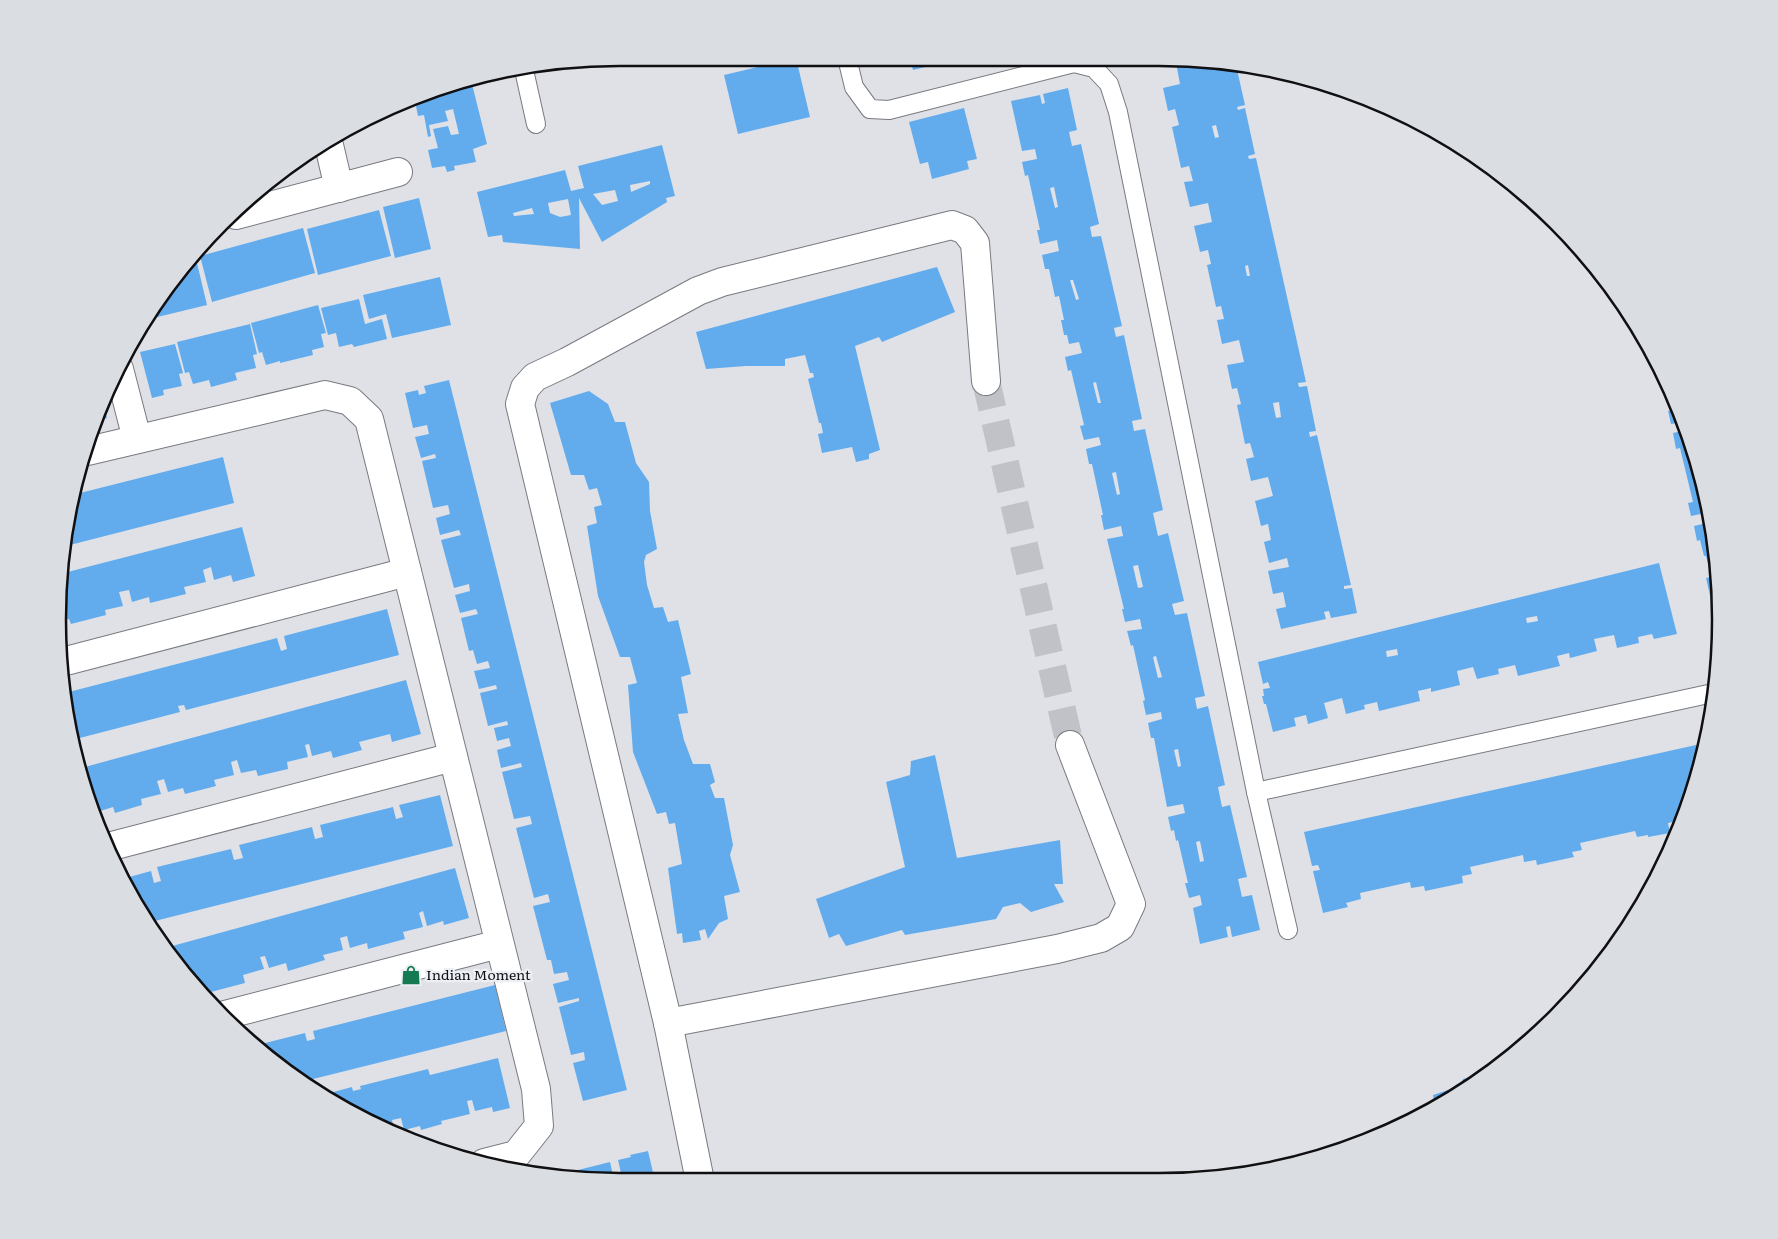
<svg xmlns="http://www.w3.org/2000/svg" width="1778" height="1239" font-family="Literata,serif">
<rect width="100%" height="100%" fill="#dfe1e7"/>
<g fill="#62acee" fill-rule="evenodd">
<path d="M796 58 810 117 738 134 724 75Z"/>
<path d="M897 58H932L934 65 913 70 910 60 898 63Z"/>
<path d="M940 58H958L941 62Z"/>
<path d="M1156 58 1236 65 1245 105 1237 107 1238 110 1245 108 1255 154 1248 156 1249 159 1256 158 1306 382 1298 383 1299 387 1307 386 1316 431 1309 432 1310 437 1317 435 1351 585 1344 586V589L1352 588 1357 613 1331 618 1329 611 1324 612 1326 619 1281 629 1276 609 1286 607 1283 592 1273 594 1268 571 1289 567 1287 558 1269 563 1264 542 1271 540 1268 524 1261 526 1255 501 1273 496 1268 477 1251 481 1246 459 1254 457 1250 443 1245 444 1237 405 1241 404 1237 388 1232 389 1227 365 1244 362 1239 340 1222 344 1217 320 1224 319 1221 306 1216 307 1207 265 1211 264 1208 250 1200 252 1194 226 1212 222 1208 203 1190 207 1184 182 1193 181 1189 166 1181 168 1172 127 1179 125 1175 109 1168 111 1163 88 1180 84 1176 63 1158 67ZM1216 125 1219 137 1215 138 1212 126ZM1248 265 1250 276H1247L1245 266ZM1279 402 1281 417 1276 418 1273 403Z"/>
<path d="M471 80 487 144 473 149 476 162 454 166 455 170 447 172 445 166 432 168 428 150 438 148 433 129 448 126 451 135 459 134 453 109 445 111 448 121 429 125 431 136 428 137 424 115 418 116 416 106 420 104 419 99 415 100 414 97 458 82Z"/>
<path d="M1068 88 1077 130 1069 132 1072 146 1081 144 1099 224 1090 227 1092 237 1101 236 1122 326 1114 328 1116 337 1124 335 1142 419 1132 421 1134 431 1145 429 1163 510 1153 513 1158 536 1168 533 1184 601 1172 604 1175 615 1187 613 1205 696 1195 698 1197 709 1208 706 1225 785 1218 787 1222 807 1230 805 1247 877 1238 879 1242 897 1252 895 1260 930 1232 937 1230 926 1226 927 1228 937 1200 944 1193 908 1202 905 1200 895 1189 898 1185 883H1188L1178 840 1176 841 1174 830 1171 831 1168 817 1185 813 1183 804 1167 807 1154 738H1151L1148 723 1162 719 1161 712 1146 715 1143 701 1145 700 1133 645 1131 646 1127 631 1142 629 1140 619 1125 622 1122 609H1124L1107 539 1123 536 1121 526 1104 530 1101 515H1103L1092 464H1089L1086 449 1101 445 1099 437 1084 440 1080 426 1084 425 1071 370 1068 371 1065 357 1082 353 1079 342 1069 344 1067 335H1064L1061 320H1064L1059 296 1055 297 1049 269H1045L1042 255 1059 251 1057 240 1040 244 1037 230H1040L1028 175 1025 176 1022 162 1037 159 1035 149 1022 151 1011 101 1040 95 1042 104 1045 103 1043 94ZM1054 187 1058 207 1055 208 1050 188ZM1070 280H1073L1079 299 1076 300ZM1096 382 1101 403H1098L1093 383ZM1116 472 1120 494 1117 495 1112 473ZM1138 565 1143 587 1138 588 1133 566ZM1156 656 1162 677 1158 678 1153 657ZM1178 749 1181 766 1178 767 1174 750ZM1200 841 1204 861 1200 862 1196 842Z"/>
<path d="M964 108 977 159 967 161 969 169 932 179 928 162 920 164 909 122Z"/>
<path d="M662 145 675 196 666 198 667 202 602 242 579 198 580 249 503 242 502 235 488 237 477 192 565 170 571 191 584 188 578 166ZM650 181V184L631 192 630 185ZM615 190 618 201 602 205 593 194ZM568 199 571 215 560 217 550 213 548 203ZM532 208 534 214 514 216 513 213Z"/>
<path d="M419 198 431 249 395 258 383 207Z"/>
<path d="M379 210 391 256 318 275 307 229Z"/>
<path d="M303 228 315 273 212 302 200 256Z"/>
<path d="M197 263 207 305 145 320 152 308 183 267Z"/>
<path d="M937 267 955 312 882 342 879 337 855 346 880 450 869 454V459L856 462 852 447 822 453 818 434 823 433 821 423H819L808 379 814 377 813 373H810L805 355 785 359V366H746L706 369 696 332Z"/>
<path d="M440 277 451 325 392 338 386 314 369 319 363 295Z"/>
<path d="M359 299 365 324 382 319 387 339 354 347 352 344 339 347 336 333 328 335 321 308Z"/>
<path d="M318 305 326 333 321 334 324 347 312 350 313 355 280 363V361L266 365 262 352 259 353 251 323Z"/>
<path d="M250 324 257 354 253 355 256 368 235 373 237 380 211 387 209 380 193 384 189 372 185 373 177 342Z"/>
<path d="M175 344 183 373 179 374 182 386 163 390 164 395 152 398 140 352Z"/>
<path d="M449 380 627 1090 583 1101 573 1063 585 1060 584 1052 571 1055 559 1007 579 1001V998L558 1003 553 984 569 980 567 972 554 974 551 960H547L533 906 550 902 548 894 534 898 516 828 532 824 530 816 514 819 502 772 522 767 521 763 501 768 497 750 511 746 509 738 497 741 494 728 508 725 507 721 488 726 480 693 497 689 496 685 479 689 474 671 490 668 488 661 477 664 473 650 469 651 461 618 478 614 476 609 460 613 455 595 470 591 469 584 454 588 441 540 461 535 459 530 440 535 436 518 450 514 448 505 433 508 422 461 436 458 435 454 421 458 415 437 429 434 427 425 413 428 405 393 418 390 419 395 426 393 424 386Z"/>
<path d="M1668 386 1678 405 1683 422 1671 424 1668 411 1673 410Z"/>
<path d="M589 391 608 404 615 422H625L636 463 649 482 650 511 657 549 646 555 644 562 647 585 654 608 663 607 668 622 678 620 691 674 681 677 688 713 678 714 684 740 693 764H710L715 782 710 785 715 798H724L733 845 730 855 740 892 724 896 728 919 719 923 708 939 705 929 699 931 701 940 683 943 682 933 677 934 668 868 682 864 675 823 669 824 666 812 657 814 633 752 628 685 637 683 630 657H620L598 596 587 526 597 523 594 507 602 505 597 488 589 490 584 475H571L550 403Z"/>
<path d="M102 401 107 418 96 421 100 404Z"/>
<path d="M1686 430 1696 472 1698 471 1710 512 1691 516 1688 503 1693 502 1680 448 1676 449 1673 433Z"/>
<path d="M223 457 234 503 62 547 76 494Z"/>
<path d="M1711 522 1719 607 1713 609 1706 578 1711 577 1706 556H1704L1700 540 1697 541 1694 526Z"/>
<path d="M242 527 255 576 233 582 231 575 214 580 211 567 203 570 206 582 184 587 186 594 150 603 149 597 132 602 129 590 119 592 123 606 105 610 106 615 71 624 69 619 58 622 60 574Z"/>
<path d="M1659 563 1677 634 1654 639 1652 634 1638 637 1639 643 1617 648 1614 635 1594 639 1597 651 1570 658 1569 653 1557 656 1560 666 1518 676 1515 665 1498 669 1499 674 1477 679 1473 667 1457 671 1460 685 1431 692V688L1418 691 1420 701 1379 711 1377 702 1364 705 1365 709 1346 714 1342 698 1324 703 1328 718 1308 724 1306 715 1294 718 1296 726 1273 732 1266 704H1264L1262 696H1264L1263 689 1270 688 1268 682 1263 684 1258 662ZM1537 616 1538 621 1527 623 1526 618ZM1397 649 1398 655 1387 657 1386 651Z"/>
<path d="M387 609 399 655 186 710 184 705 178 706 180 712 72 740 68 729 65 693 277 638 281 651 287 649 284 636Z"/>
<path d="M1720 622 1719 635 1716 623Z"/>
<path d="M406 680 421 734 392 742 390 734 359 742 362 750 333 758 331 751 312 756 309 744 305 745 308 757 287 762 288 769 258 776 256 770 241 773 237 760 231 762 234 775 214 780 216 786 185 794 183 788 168 792 164 779 157 781 161 794 141 799 142 805 115 813 113 807 97 812 81 768Z"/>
<path d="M1705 743 1682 820 1668 823 1670 833 1648 837V835L1637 837 1635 831 1580 843 1582 850 1572 852 1574 857 1537 865 1536 860 1524 862 1523 855 1470 867 1472 874 1462 876 1463 883 1425 891 1424 886 1411 888 1410 882 1360 893 1361 899 1346 903 1348 907 1323 913 1313 871 1320 870 1318 865 1312 866 1304 832Z"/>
<path d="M935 755 957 858 1060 840 1063 884H1054L1064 902 1031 912 1020 903 1003 907 996 919 905 935 902 930 846 946 839 934 829 938 816 899 905 867 886 782 910 775 911 761Z"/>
<path d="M440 795 453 846 147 923 122 879 151 871 154 883 161 881 157 867 231 849 234 860 243 858 239 845 312 827 315 839 323 837 320 825 393 807 396 819 403 817 399 805Z"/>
<path d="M455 868 469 918 444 925 443 921 427 926 423 911 419 913 423 927 403 932 405 939 368 949 367 943 350 948 347 936 340 938 343 950 323 955 325 960 288 971 286 963 269 968 265 956 260 957 264 969 243 975 245 983 207 993 205 986 198 988 165 948Z"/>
<path d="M495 985 506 1031 301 1082 257 1045 305 1033 307 1041 315 1039 313 1031Z"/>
<path d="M498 1058 510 1108 493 1112 492 1107 475 1111 472 1100 467 1101 470 1114 441 1121 442 1124 421 1130 420 1126 404 1130 401 1118 392 1120 395 1132 393 1133 322 1095 352 1087 353 1091 361 1089 360 1086 428 1069 430 1075Z"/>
<path d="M1489 1072 1428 1111 1427 1104 1434 1103 1433 1095 1460 1086 1463 1079Z"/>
<path d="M648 1151 655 1181 620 1182 558 1175 610 1162 613 1175 621 1173 618 1160 631 1157 630 1155Z"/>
</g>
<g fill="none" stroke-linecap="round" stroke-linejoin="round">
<path stroke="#c0c2c7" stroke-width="28" stroke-dasharray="28 14" stroke-linecap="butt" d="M986 381 1070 745"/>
<defs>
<g id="lane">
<path d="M847 58 854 87 870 109 889 110 1074 63 1094 68 1109 84 1118 112 1256 792 1288 930"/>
<path d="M524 70 536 124"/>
<path d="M1256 792 1713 693"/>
</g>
<g id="street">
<path d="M328 141 339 188"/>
<path d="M236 215 398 172"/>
<path d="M119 369 137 439"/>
<path d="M88 451 325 395 350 401 369 419 536 1089 539 1126 516 1155 484 1163"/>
<path d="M62 662 407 572"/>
<path d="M108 847 453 757"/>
<path d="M221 1016 499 944"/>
<path d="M668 1023 1057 949 1101 938 1120 927 1131 904 1070 745"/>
<path d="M700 1181 668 1023 520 404 525 388 535 377 567 362 698 291 722 282 952 225 965 230 975 243 986 381"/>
</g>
</defs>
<use href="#lane" stroke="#787a80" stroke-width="20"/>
<use href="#street" stroke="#787a80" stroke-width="30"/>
<use href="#lane" stroke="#fff" stroke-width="18"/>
<use href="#street" stroke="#fff" stroke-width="28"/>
</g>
<defs>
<symbol id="shop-bare" viewBox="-9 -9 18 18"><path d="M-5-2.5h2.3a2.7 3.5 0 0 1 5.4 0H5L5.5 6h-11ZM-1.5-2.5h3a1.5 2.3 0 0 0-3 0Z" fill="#157951" stroke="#eceff4" stroke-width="2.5" paint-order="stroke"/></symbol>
</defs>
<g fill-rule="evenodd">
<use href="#shop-bare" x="397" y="961" width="28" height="28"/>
</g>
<g text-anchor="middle" stroke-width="4.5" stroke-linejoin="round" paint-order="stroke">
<g font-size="14" fill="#101012" stroke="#eceff4" text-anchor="start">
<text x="426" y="980">Indian Moment</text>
</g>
</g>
<path d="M0 0H1778V1239H0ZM619 66H1159A553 553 0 0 1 1712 619V620A553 553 0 0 1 1159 1173H619A553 553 0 0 1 66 620V619A553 553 0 0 1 619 66Z" fill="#dadde2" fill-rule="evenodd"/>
<path fill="none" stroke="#101012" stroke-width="2.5" d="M619 66H1159A553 553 0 0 1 1712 619V620A553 553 0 0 1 1159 1173H619A553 553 0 0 1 66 620V619A553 553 0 0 1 619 66Z"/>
</svg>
